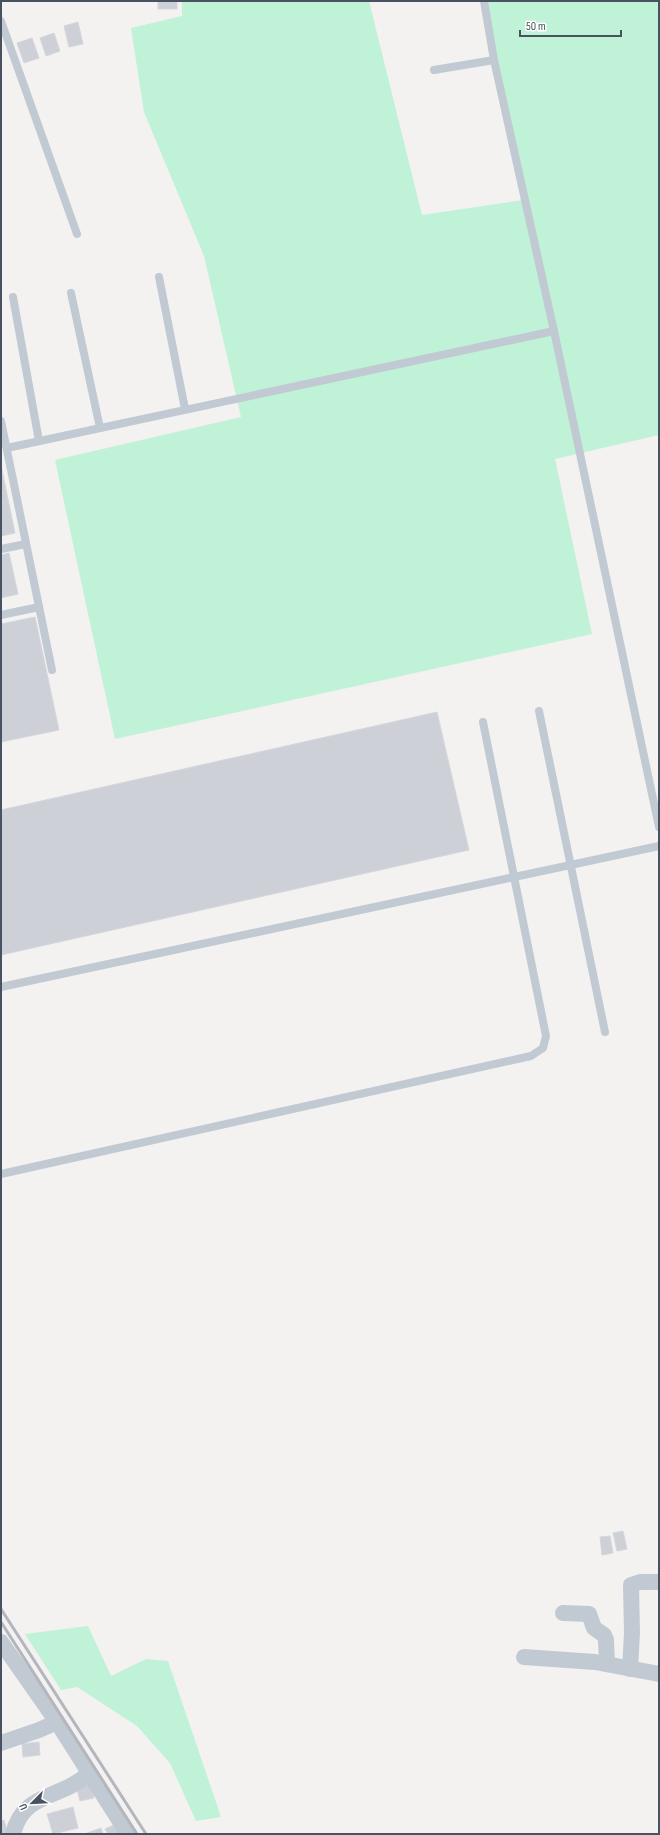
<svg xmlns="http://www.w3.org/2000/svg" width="660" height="1835" font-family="'Sofia Sans Condensed',sans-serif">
<rect width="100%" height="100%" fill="#f4f1f1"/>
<g fill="#bff2d7">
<path d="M182 1H369L422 215 524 200 484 1H659V435L555 459 592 634 115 739 55 460 241 417 204 256 144 112 131 28 182 16Z"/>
<path d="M88 1626 111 1676 146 1659 168 1661 221 1817 196 1821 170 1763 137 1726 77 1687 61 1690 25 1634Z"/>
</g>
<g fill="#cdd0d6" stroke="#d5d7dd">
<rect x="158" y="1" width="19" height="8"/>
<path d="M78 22 83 44 69 47 64 26Z"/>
<path d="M54 33 60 51 46 56 40 38Z"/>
<path d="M32 38 39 58 24 63 17 43Z"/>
<path d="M1 465 15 533 1 536Z"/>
<path d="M9 553 18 594 1 598V555Z"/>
<path d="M35 617 59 730 1 742V624Z"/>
<path d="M437 712 469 850 1 955V810Z"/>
<path d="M623 1531 627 1549 617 1551 613 1533Z"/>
<path d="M610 1536 613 1553 602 1555 600 1537Z"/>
<path d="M39 1742 40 1755 23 1757 22 1744Z"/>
<path d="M90 1782 94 1798 80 1801 76 1785Z"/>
<path d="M73 1807 78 1828 53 1834 47 1814Z"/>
<path d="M4 1820 8 1834H1V1821Z"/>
<path d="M116 1824 120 1834H108L105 1829Z"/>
<path d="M101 1828 103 1834H88L87 1833Z"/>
</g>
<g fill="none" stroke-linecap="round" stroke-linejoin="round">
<g stroke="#c1cad3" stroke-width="8">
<path d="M484 1 494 60 554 331 659 827"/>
<path d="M1 21 77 234"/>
<path d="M434 70 494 60"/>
<path d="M159 277 185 409"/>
<path d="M71 293 100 428"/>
<path d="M13 297 39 441"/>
<path d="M1 421 52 670"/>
<path d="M7 448 554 331"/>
<path d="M1 549 26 544"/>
<path d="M1 615 39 607"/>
<path d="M539 711 605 1032"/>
<path d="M1 987 659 846"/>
<path d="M1 1174 531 1056 543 1048 546 1036 483 722"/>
</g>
<g stroke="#c1cad3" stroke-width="16">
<path d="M563 1613 589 1614 594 1628 604 1635 606 1640 607 1664"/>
<path d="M1 1642 57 1722 128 1834"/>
<path d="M524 1657 595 1662 659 1674"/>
<path d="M630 1669 632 1633 631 1585 640 1582H659"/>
<path d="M1 1743 39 1730 57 1722"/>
<path d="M13 1834C23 1791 63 1799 89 1773"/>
</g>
<g stroke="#b3b6bc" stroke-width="3">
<path d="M1 1609 146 1834"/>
<path d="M1 1622 137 1834"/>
</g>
</g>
<rect width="660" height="1835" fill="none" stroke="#485260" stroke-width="4"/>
<g transform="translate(32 1803) rotate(246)" stroke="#ffffff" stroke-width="3" paint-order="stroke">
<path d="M0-3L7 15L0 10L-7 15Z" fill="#485260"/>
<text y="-6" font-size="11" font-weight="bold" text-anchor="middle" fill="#485260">U</text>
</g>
<path d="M520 30v6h101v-6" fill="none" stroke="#485260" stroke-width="2"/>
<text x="526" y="30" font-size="12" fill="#485260" stroke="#ffffff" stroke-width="3" paint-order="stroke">50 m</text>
</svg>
